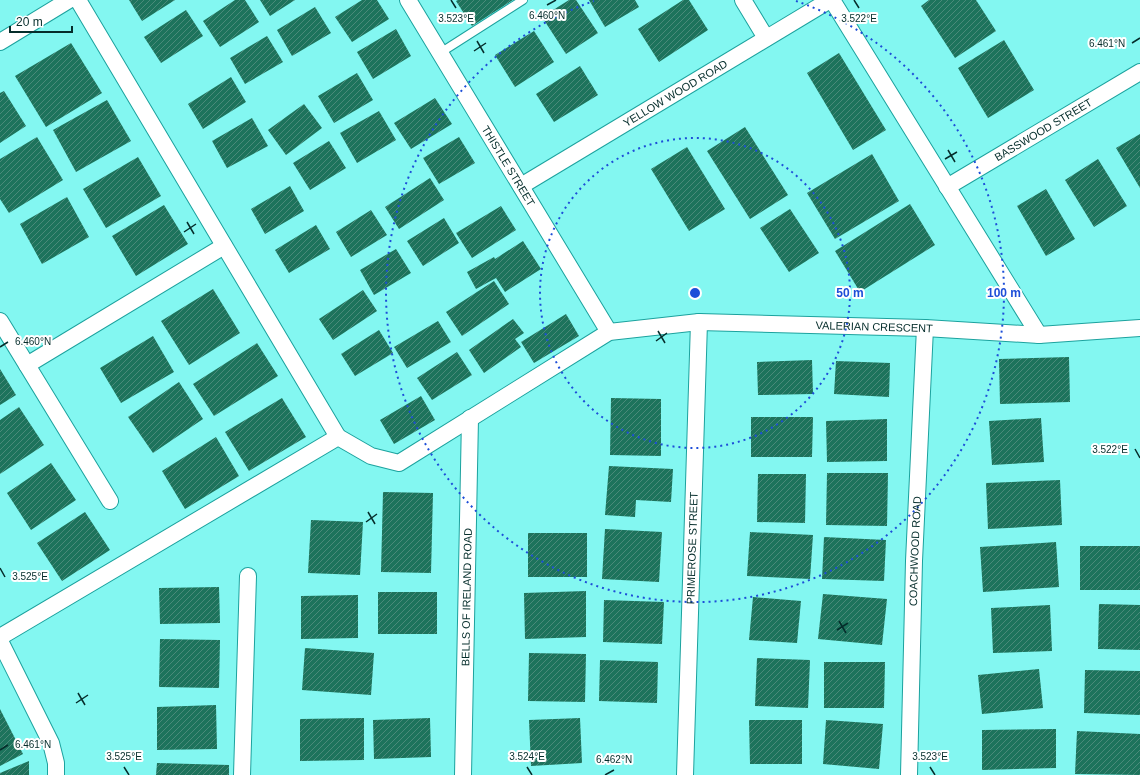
<svg xmlns="http://www.w3.org/2000/svg" width="1140" height="775" font-family="Helvetica,sans-serif">
<defs>
<pattern id="building-hatch" width="6" height="6" patternUnits="userSpaceOnUse"><rect width="6" height="6" fill="#1d735c"/><path d="M-1 1l2-2M0 6l6-6M5 7l2-2" fill="none" stroke="#4a8a7a"/></pattern>
</defs>
<rect width="100%" height="100%" fill="#83f7f1"/>
<g fill="url(#building-hatch)">
<path d="M129 0H175L142 21Z"/>
<path d="M235 0H245L259 22 220 47 203 21Z"/>
<path d="M260 0H295L270 16Z"/>
<path d="M362 0H377L389 19 352 42 335 17Z"/>
<path d="M458 0H513L472 26 456 1Z"/>
<path d="M569 0H576L598 33 566 54 542 17Z"/>
<path d="M589 0H635L639 7 605 27Z"/>
<path d="M683 0H689L708 30 659 62 638 29Z"/>
<path d="M929 0H976L996 31 955 58 921 6Z"/>
<path d="M315 7 331 33 292 56 277 30Z"/>
<path d="M186 10 203 36 161 63 144 37Z"/>
<path d="M396 29 411 56 373 79 357 52Z"/>
<path d="M534 31 554 62 515 87 495 55Z"/>
<path d="M267 36 283 62 245 84 230 58Z"/>
<path d="M1004 40 1034 90 988 118 958 68Z"/>
<path d="M71 43 102 93 46 127 15 76Z"/>
<path d="M839 53 886 130 853 150 807 73Z"/>
<path d="M580 66 598 95 554 122 536 94Z"/>
<path d="M357 73 373 100 334 123 318 96Z"/>
<path d="M231 77 246 102 203 129 188 104Z"/>
<path d="M4 91 26 126 0 143V93Z"/>
<path d="M435 98 452 124 411 149 394 123Z"/>
<path d="M107 100 131 141 76 172 53 130Z"/>
<path d="M304 104 322 128 286 155 268 130Z"/>
<path d="M379 111 396 140 357 163 340 133Z"/>
<path d="M252 118 268 146 227 168 212 141Z"/>
<path d="M745 127 788 195 750 219 707 151Z"/>
<path d="M1140 134V188L1116 148Z"/>
<path d="M37 137 63 180 9 213 0 199V159Z"/>
<path d="M459 137 475 163 439 184 423 158Z"/>
<path d="M329 141 346 168 310 190 293 163Z"/>
<path d="M687 147 725 209 689 231 651 169Z"/>
<path d="M872 154 899 201 835 239 807 193Z"/>
<path d="M138 157 161 196 106 228 83 189Z"/>
<path d="M1098 159 1127 206 1094 227 1065 180Z"/>
<path d="M430 178 444 200 399 229 385 207Z"/>
<path d="M290 186 304 211 265 234 251 209Z"/>
<path d="M1046 189 1075 239 1046 256 1017 206Z"/>
<path d="M67 197 89 237 42 264 20 224Z"/>
<path d="M910 204 935 245 860 292 835 251Z"/>
<path d="M164 205 188 244 136 276 112 236Z"/>
<path d="M501 206 516 230 472 258 456 233Z"/>
<path d="M790 209 819 253 789 272 760 228Z"/>
<path d="M371 210 387 235 351 257 336 232Z"/>
<path d="M444 218 459 243 423 266 407 241Z"/>
<path d="M316 225 330 249 289 273 275 250Z"/>
<path d="M523 241 541 269 505 292 496 278 476 289 467 272 494 257 495 259Z"/>
<path d="M396 249 411 273 374 295 360 270Z"/>
<path d="M494 281 509 304 462 336 446 312Z"/>
<path d="M213 289 240 333 189 365 161 321Z"/>
<path d="M363 290 377 311 333 340 319 319Z"/>
<path d="M566 314 579 336 534 363 521 342Z"/>
<path d="M513 319 524 333 515 339 521 347 484 373 469 350Z"/>
<path d="M438 321 451 342 407 368 394 347Z"/>
<path d="M379 330 393 353 355 376 341 354Z"/>
<path d="M153 336 174 372 121 403 100 368Z"/>
<path d="M257 343 278 376 214 416 193 384Z"/>
<path d="M457 352 472 375 432 400 417 378Z"/>
<path d="M1069 357 1070 402 1000 404 999 359Z"/>
<path d="M812 360 813 394 758 395 757 362Z"/>
<path d="M836 361 890 363 889 397 834 394Z"/>
<path d="M0 369 16 395 0 405Z"/>
<path d="M179 382 203 419 153 453 128 417Z"/>
<path d="M421 396 435 420 394 444 380 420Z"/>
<path d="M282 398 306 437 249 471 225 432Z"/>
<path d="M611 398 661 399V456L610 455Z"/>
<path d="M19 407 44 445 0 474V420Z"/>
<path d="M751 417H813L812 457H751Z"/>
<path d="M1041 418 1044 462 992 465 989 421Z"/>
<path d="M887 419V461L827 462 826 421Z"/>
<path d="M216 437 239 476 185 509 162 471Z"/>
<path d="M51 463 76 500 31 530 7 493Z"/>
<path d="M609 466 673 469 671 502 636 500 635 517 605 515Z"/>
<path d="M827 473H888L887 526 826 525Z"/>
<path d="M758 474H806L805 523 757 522Z"/>
<path d="M1060 480 1062 525 988 529 986 483Z"/>
<path d="M383 492 433 493 431 573 381 572Z"/>
<path d="M85 512 110 550 62 581 37 543Z"/>
<path d="M311 520 363 522 360 575 308 573Z"/>
<path d="M605 529 662 532 659 582 602 579Z"/>
<path d="M750 532 813 535 810 579 747 576Z"/>
<rect x="528" y="533" width="59" height="44"/>
<path d="M824 537 886 540 884 581 822 579Z"/>
<path d="M1056 542 1059 587 983 592 980 547Z"/>
<rect x="1080" y="546" width="60" height="44"/>
<path d="M219 587 220 623 160 624 159 588Z"/>
<path d="M586 591V637L525 639 524 593Z"/>
<rect x="378" y="592" width="59" height="42"/>
<path d="M823 594 887 599 882 645 818 639Z"/>
<path d="M358 595V638L301 639V596Z"/>
<path d="M753 597 801 601 797 643 749 640Z"/>
<path d="M604 600 664 602 662 644 603 642Z"/>
<path d="M1099 604 1140 605V650L1098 649Z"/>
<path d="M1050 605 1052 651 993 653 991 608Z"/>
<path d="M160 639 220 640 219 688 159 687Z"/>
<path d="M305 648 374 653 371 695 302 690Z"/>
<path d="M529 653 586 654 585 702 528 701Z"/>
<path d="M757 658 810 660 808 708 755 706Z"/>
<path d="M600 660 658 662 657 703 599 701Z"/>
<path d="M824 662H885L884 708H824Z"/>
<path d="M1039 669 1043 708 982 714 978 675Z"/>
<path d="M1085 670 1140 671V715L1084 713Z"/>
<path d="M216 705 217 749 157 750V707Z"/>
<path d="M0 709 23 754 0 766Z"/>
<path d="M364 718V760L300 761V719Z"/>
<path d="M430 718 431 757 374 759 373 720Z"/>
<path d="M580 718 582 763 531 766 529 720Z"/>
<path d="M749 720H802V764H750Z"/>
<path d="M826 720 883 724 879 769 823 764Z"/>
<path d="M1056 729V768L982 770V730Z"/>
<path d="M1077 731 1140 734V775L1075 774Z"/>
<path d="M29 761V775H0V773Z"/>
<path d="M157 763 229 765V775H156Z"/>
</g>
<g fill="none" stroke-linecap="round" stroke-linejoin="round">
<defs>
<path id="lane" d="M440 53 523 0"/>
<g id="street">
<path d="M78 0 338 437"/>
<path id="s1" d="M408 0 609 332"/>
<path d="M743 0 766 38"/>
<path d="M832 0 1039 335"/>
<path d="M0 42 69 0"/>
<path id="s2" d="M521 186 830 0"/>
<path id="s3" d="M947 187 1140 72"/>
<path d="M0 321 110 501"/>
<path d="M27 365 224 246"/>
<path id="s4" d="M0 637 338 437 371 456 399 463 609 332 699 322 925 328 1039 335 1140 328"/>
<path d="M0 641 51 743 56 763V775"/>
<path d="M242 775 248 576"/>
<path id="s5" d="M463 775 470 418"/>
<path id="s6" d="M685 775 699 322"/>
<path id="s7" d="M909 775 914 561 925 328"/>
</g>
</defs>
<use href="#lane" stroke="#1ca29e" stroke-width="10"/>
<use href="#street" stroke="#1ca29e" stroke-width="18"/>
<use href="#lane" stroke="#fff" stroke-width="8"/>
<use href="#street" stroke="#fff" stroke-width="16"/>
</g>
<path fill="none" stroke="#052d2b" stroke-width="1.5" d="M451 0 456 8M854 0 859 8M547 5 556 0M477 41 484 53M1132 43 1140 38M474 51 486 43M948 150 955 162M945 159 957 152M187 222 194 234M184 232 196 224M658 331 665 343M656 341 667 333M0 347 8 342M1135 449 1140 458M368 512 375 524M366 522 377 514M0 568 5 577M839 621 846 633M837 630 848 623M78 693 85 705M76 703 88 695M0 750 8 745M124 767 129 775M527 767 532 775M930 767 935 775M605 775 614 770"/>
<g fill="none" stroke="#1d4ed8" stroke-width="2" stroke-dasharray="2 4">
<circle cx="695" cy="293" r="155"/>
<path d="M796 1A309 309 0 1 1 594 1"/>
</g>
<g text-anchor="middle" stroke-width="4" stroke-linejoin="round" paint-order="stroke">
<g font-size="11" fill="#052d2b" stroke="#fff">
<text dy="4" stroke="none"><textPath href="#s2" startOffset="180">YELLOW WOOD ROAD</textPath></text>
<text dy="4" stroke="none"><textPath href="#s3" startOffset="112">BASSWOOD STREET</textPath></text>
<text dy="4" stroke="none"><textPath href="#s1" startOffset="194">THISTLE STREET</textPath></text>
<text dy="4" stroke="none"><textPath href="#s4" startOffset="973">VALERIAN CRESCENT</textPath></text>
<text dy="4" stroke="none"><textPath href="#s6" startOffset="227">PRIMEROSE STREET</textPath></text>
<text dy="4" stroke="none"><textPath href="#s7" startOffset="224">COACHWOOD ROAD</textPath></text>
<text dy="4" stroke="none"><textPath href="#s5" startOffset="178">BELLS OF IRELAND ROAD</textPath></text>
</g>
</g>
<g font-size="10" text-anchor="middle" fill="#052d2b" stroke="#fff" stroke-width="4" stroke-linejoin="round" paint-order="stroke">
<text x="547" y="19">6.460°N</text>
<text x="456" y="22">3.523°E</text>
<text x="859" y="22">3.522°E</text>
<text x="1107" y="47">6.461°N</text>
<text x="33" y="345">6.460°N</text>
<text x="1110" y="453">3.522°E</text>
<text x="30" y="580">3.525°E</text>
<text x="33" y="748">6.461°N</text>
<text x="124" y="760">3.525°E</text>
<text x="527" y="760">3.524°E</text>
<text x="930" y="760">3.523°E</text>
<text x="614" y="763">6.462°N</text>
</g>
<circle cx="695" cy="293" r="6" fill="#1d4ed8" stroke="#fff" stroke-width="2"/>
<g font-size="12" text-anchor="middle" font-weight="bold" fill="#1d4ed8" stroke="#fff" stroke-width="4" stroke-linejoin="round" paint-order="stroke">
<text x="850" y="297">50 m</text>
<text x="1004" y="297">100 m</text>
</g>
<path d="M10 26v6h62v-6" fill="none" stroke="#052d2b" stroke-width="2"/>
<text x="16" y="26" font-size="12" fill="#052d2b" stroke="#ffffff" stroke-width="3" paint-order="stroke">20 m</text>
</svg>
